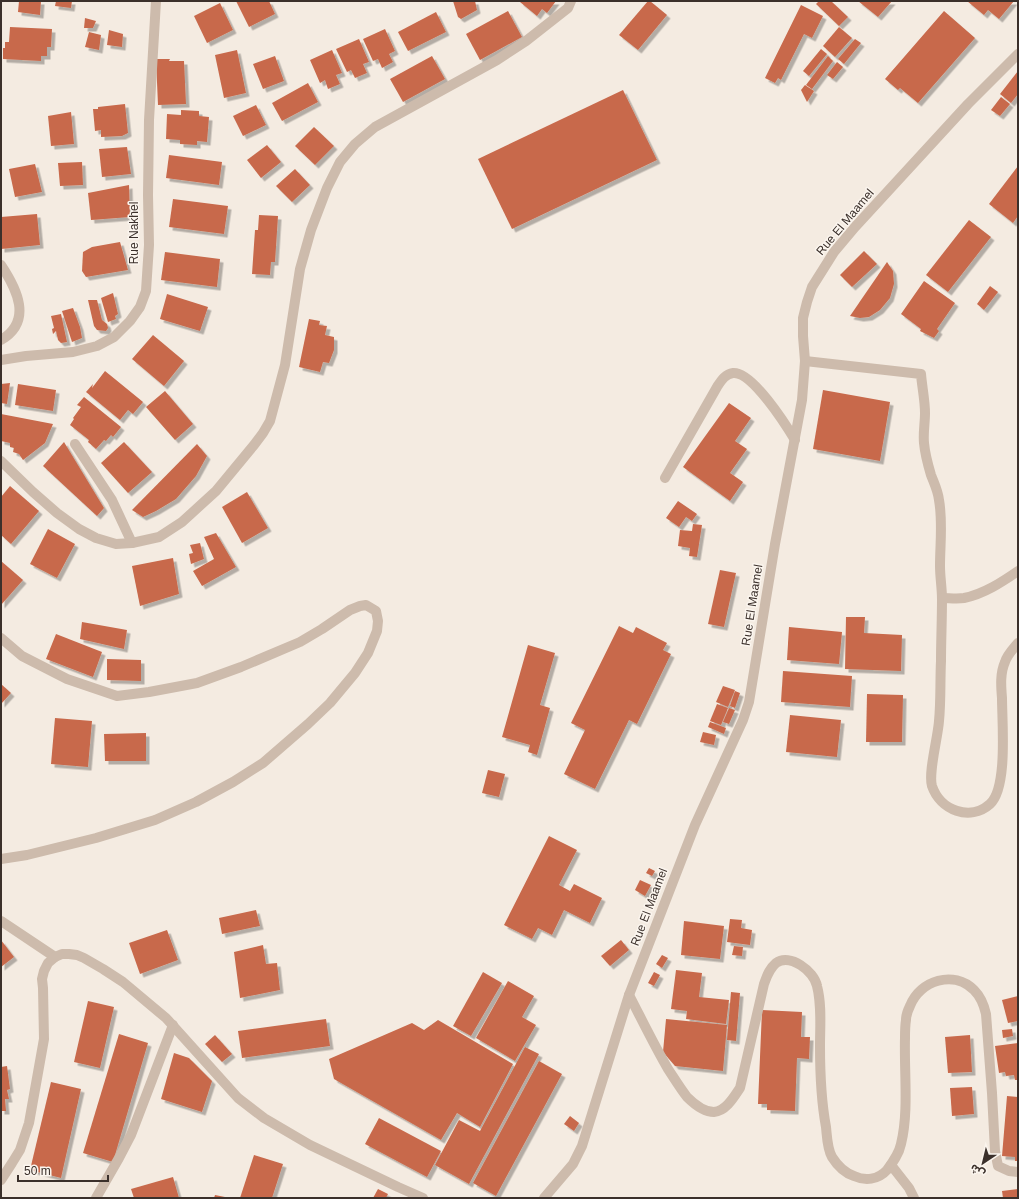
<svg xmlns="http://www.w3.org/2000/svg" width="1019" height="1199" font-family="Arial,'Noto Sans Arabic',sans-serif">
<defs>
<filter id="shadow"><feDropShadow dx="3.5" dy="3.5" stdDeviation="0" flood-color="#0004"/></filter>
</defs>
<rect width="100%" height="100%" fill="#f4ebe1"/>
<g fill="#c8694b" filter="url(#shadow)">
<path d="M19 1H41L40 15 18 12Z"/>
<path d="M56 1H72L71 8 55 6Z"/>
<path d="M236 1H269L275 14 249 27Z"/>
<path d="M453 1H475L477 10 461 19 458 17Z"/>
<path d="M520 1H556L547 13 542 9 537 16 520 2Z"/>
<path d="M648 1H650L667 15 638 50 619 35Z"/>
<path d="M819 1H831L848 17 839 26 816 4Z"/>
<path d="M858 1H892L878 17Z"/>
<path d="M967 1H1014L999 19 988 10 984 15Z"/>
<path d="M220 3 233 30 207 43 194 16Z"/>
<path d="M801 5 823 16 812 38 804 34 781 80 778 78 775 83 765 78Z"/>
<path d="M508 11 522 37 480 60 466 34Z"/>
<path d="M944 11 975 38 918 103 900 88 898 90 885 79Z"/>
<path d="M436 12 446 32 408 51 398 32Z"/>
<path d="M85 18 96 21 93 28H84Z"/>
<path d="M10 27 52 29 51 47H47V56H41V61L3 59V48H5V42H9Z"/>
<path d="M839 27 852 38 835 57 823 46Z"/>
<path d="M385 29 395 51 389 54 393 62 382 68 378 59 373 61 363 39Z"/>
<path d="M109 30 123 34 122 47 107 45Z"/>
<path d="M89 32 101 35 99 50 85 47Z"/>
<path d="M359 39 369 62 363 64 367 73 355 78 351 70 347 72 336 49Z"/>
<path d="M855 39 861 43 844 64 838 59Z"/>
<path d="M821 49 827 54 809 76 803 71Z"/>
<path d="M237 50 246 93 224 98 215 55Z"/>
<path d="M332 50 342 73 336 75 340 84 328 89 325 80 320 83 310 60Z"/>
<path d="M275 56 284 81 263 89 253 64Z"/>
<path d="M432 56 445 79 403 102 390 79Z"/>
<path d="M828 56 833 61 812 89 806 85Z"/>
<path d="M156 59H170L169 61H184L186 104 158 105Z"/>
<path d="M837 62 843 67 833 79 827 75Z"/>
<path d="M1018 71V94L1011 103 1000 94Z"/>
<path d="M308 83 318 102 282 121 272 103Z"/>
<path d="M805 85 814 91 807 102 801 90Z"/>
<path d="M623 90 657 160 512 229 478 159Z"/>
<path d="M1001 97 1010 104 1000 116 991 110Z"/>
<path d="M125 104 128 133 122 136 101 137V130L95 131 93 109H98V107Z"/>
<path d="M256 105 266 125 243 136 233 116Z"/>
<path d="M181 110 199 111V116L209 117 207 142 197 141V145L180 144V140L166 139 167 114 181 115Z"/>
<path d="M71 112 74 144 51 146 48 116Z"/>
<path d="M314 127 334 146 315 165 295 146Z"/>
<path d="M267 145 281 162 261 178 247 160Z"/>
<path d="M127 147 131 174 102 177 99 149Z"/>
<path d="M169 155 222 162 219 185 166 178Z"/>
<path d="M82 162 83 185 60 186 58 163Z"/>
<path d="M35 164 42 192 15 197 9 169Z"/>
<path d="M1018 166V216L1013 223 989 204Z"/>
<path d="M295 169 310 185 292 202 276 186Z"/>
<path d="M129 185 130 217 91 220 88 193Z"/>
<path d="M173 199 228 206 224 234 169 227Z"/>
<path d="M37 214 40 245 1 249V217Z"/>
<path d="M259 215 278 216 275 262H271L270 275 252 274 255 230H258Z"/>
<path d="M969 220 991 237 948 292 926 275Z"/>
<path d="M120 242 128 270 86 277 82 271 83 252 92 247Z"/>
<path d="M864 251 877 264 852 287 840 275Z"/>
<path d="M165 252 220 259 217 287 161 280Z"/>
<path d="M887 262 893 271 894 284 890 298 880 310 869 317 860 318 850 316Z"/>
<path d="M924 281 955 303 937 329 939 331 934 338 920 331 921 329 901 314Z"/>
<path d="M990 286 998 292 984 310 977 304Z"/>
<path d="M113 293 118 314 115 316 116 319 108 322 101 298Z"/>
<path d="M167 294 208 307 200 331 160 319Z"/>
<path d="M88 300H97L102 320 107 324 108 328 106 331 97 330 94 326Z"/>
<path d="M73 308 80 327 82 338 72 342 62 311Z"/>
<path d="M61 314 67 342 61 343 58 340 56 331 53 334 52 329 54 328 51 316Z"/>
<path d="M309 319 320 321 319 325 327 326 325 335 334 337V350L329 363 323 362 320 372 299 367Z"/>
<path d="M153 335 184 361 164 386 132 359Z"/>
<path d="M105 371 143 402 133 414 128 410 120 420 86 392 93 384 92 388Z"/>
<path d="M10 383 7 404 1 403V384Z"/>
<path d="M18 384 56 390 53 411 15 405Z"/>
<path d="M823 390 890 402 880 461 813 449Z"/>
<path d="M165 391 193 424 175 440 146 407Z"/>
<path d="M84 397 121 427 113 437 111 435 106 441 104 440 96 449 88 442 89 440 70 425 74 419 73 418 81 407 77 405Z"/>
<path d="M729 403 751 418 735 441 747 449 730 473 743 482 730 501 683 467Z"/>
<path d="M1 414 53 424 45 443 23 460 19 454 13 452 14 448 10 447V443L1 441Z"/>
<path d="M64 442 104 508 97 516 43 466Z"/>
<path d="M124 442 152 472 128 493 101 463Z"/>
<path d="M197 444 207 456 196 476 176 499 156 511 143 517 132 510Z"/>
<path d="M10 486 39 511 11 544 1 535V497Z"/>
<path d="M247 492 268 528 242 543 222 507Z"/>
<path d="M678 501 697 514 692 521 686 517 679 527 666 518Z"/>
<path d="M693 524 702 525 697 557 689 556 690 548 678 546 680 530 692 531Z"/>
<path d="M48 529 75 544 57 578 30 564Z"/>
<path d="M216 533 236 567 202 586 193 571 214 559 204 537Z"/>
<path d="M200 543 204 559 191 564 189 554 193 553 190 545Z"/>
<path d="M173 558 179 594 140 606 132 566Z"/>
<path d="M1 561 23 580 1 605Z"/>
<path d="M720 570 736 573 724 627 708 624Z"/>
<path d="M846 617H865L864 633 902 635 901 671 845 669Z"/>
<path d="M82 622 127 630 124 649 80 639Z"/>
<path d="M619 626 633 633 636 627 667 643 663 650 671 654 637 724 629 720 595 789 564 774 585 730 571 723Z"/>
<path d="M789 627 842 632 839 664 787 660Z"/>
<path d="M56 634 102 652 93 677 46 659Z"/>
<path d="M528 645 555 653 540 705 550 708 537 755 528 752 530 745 502 737Z"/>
<path d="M107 659 141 660V681L107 680Z"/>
<path d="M783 671 852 676 850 707 781 702Z"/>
<path d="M1 684 11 693 1 704Z"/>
<path d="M723 686 735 690 728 707 716 702Z"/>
<path d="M735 691 740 693 735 708 730 706Z"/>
<path d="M867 694 903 695 902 742H866Z"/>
<path d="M717 704 728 708 721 725 710 721Z"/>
<path d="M729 708 735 710 729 724 723 722Z"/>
<path d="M790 715 841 720 837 757 786 752Z"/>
<path d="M55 718 92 721 88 767 51 764Z"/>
<path d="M710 722 726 728 724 734 708 727Z"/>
<path d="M703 732 716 735 714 745 700 742Z"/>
<path d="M146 733V761H105L104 734Z"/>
<path d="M488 770 505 774 499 797 482 793Z"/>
<path d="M549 836 577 850 559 885 570 891 574 884 602 898 590 923 564 910 552 935 538 928 532 939 504 925Z"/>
<path d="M649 868 655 871 652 876 646 873Z"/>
<path d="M640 880 651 885 645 896 635 890Z"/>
<path d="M256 910 260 926 222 934 219 918Z"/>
<path d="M730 919 742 920 741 928 752 930 750 945 727 942Z"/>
<path d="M684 921 724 926 720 959 681 955Z"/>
<path d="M167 930 178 960 140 974 129 943Z"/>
<path d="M1 940 14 957 1 967Z"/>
<path d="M621 940 629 950 610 966 601 956Z"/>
<path d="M263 945 266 964 277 963 280 990 240 998 234 952Z"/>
<path d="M734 946 743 947 742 956 732 955Z"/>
<path d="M662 955 668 958 662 968 656 964Z"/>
<path d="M676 970 702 973 699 997 729 1000 726 1024 686 1019 687 1011 671 1009Z"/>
<path d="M483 972 502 983 471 1036 453 1026Z"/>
<path d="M654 972 660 975 654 986 648 983Z"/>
<path d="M508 981 534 996 522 1017 536 1025 515 1061 476 1038Z"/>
<path d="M731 992 740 993 736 1041 727 1040Z"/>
<path d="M1018 996V1021L1008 1023 1002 1000Z"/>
<path d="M88 1001 114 1007 100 1068 74 1062Z"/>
<path d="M762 1010 802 1012 801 1037H810L809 1059 797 1058 795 1111 767 1110V1104H758Z"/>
<path d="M326 1019 330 1046 242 1058 238 1031Z"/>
<path d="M666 1019 727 1025 723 1071 675 1066 663 1052Z"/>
<path d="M438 1020 513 1064 480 1127 457 1113 441 1140 334 1079 329 1059 412 1023 424 1030Z"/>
<path d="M1012 1029 1013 1036 1003 1038 1002 1030Z"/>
<path d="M119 1034 148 1043 113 1162 83 1153Z"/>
<path d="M215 1035 232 1054 222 1062 205 1044Z"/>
<path d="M970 1035 972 1072 948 1073 945 1037Z"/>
<path d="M1018 1043V1080H1015L1014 1075 1006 1076 1005 1072 999 1073 995 1046Z"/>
<path d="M525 1047 539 1054 469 1184 435 1165 459 1120 480 1131Z"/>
<path d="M174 1053 189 1058 212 1081 202 1112 161 1099Z"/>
<path d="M539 1061 562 1074 496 1196 473 1183Z"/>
<path d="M7 1066 10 1089 7 1090 9 1099H5L6 1111H1V1067Z"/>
<path d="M51 1082 81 1089 61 1178 30 1170Z"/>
<path d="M972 1087 974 1114 952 1116 950 1088Z"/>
<path d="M1007 1096 1018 1097V1161H1015V1157L1002 1156Z"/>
<path d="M570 1116 579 1123 574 1131 564 1124Z"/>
<path d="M379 1118 441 1151 427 1177 365 1144Z"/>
<path d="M254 1155 283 1164 272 1198H240Z"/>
<path d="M173 1177 179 1198H134L131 1189Z"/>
<path d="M378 1189 388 1194 386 1198H373Z"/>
<path d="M1018 1189V1198H1003L1002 1191Z"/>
<path d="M215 1195 225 1197V1198H214Z"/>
</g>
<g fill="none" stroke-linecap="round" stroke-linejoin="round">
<g stroke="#cdbbac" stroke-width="10">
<path d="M1 265C17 289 33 321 1 340"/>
<path d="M1 360 26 356 73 352 97 346 114 337 130 321 140 307 146 291 149 245 148 195 149 120 156 1"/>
<path d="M805 361 921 374C922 387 925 400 925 413 925 423 923 433 924 443 925 454 928 465 931 475 934 483 938 491 939 500 943 522 940 544 940 566 940 577 942 588 942 599 942 620 941 641 941 661 940 681 941 701 939 721 938 737 928 773 932 786 940 810 970 822 990 804 1008 788 1002 722 1002 698 1001 686 1000 673 1005 662 1007 655 1013 649 1018 643"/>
<path d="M75 444 112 500 132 543"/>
<path d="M1 461 33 492 57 513 79 529 96 538 116 544 132 543 159 537 182 522 216 491 254 445 263 433 270 421 285 365 300 269 311 230 327 188 340 162 355 144 375 127 497 60 526 41 568 8 571 1"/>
<path d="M665 478 717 387C721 381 725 374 733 373 752 371 786 425 795 440"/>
<path d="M942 598C949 598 957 599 964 598 984 594 1002 582 1018 571"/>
<path d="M1 638 22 656 67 679 117 696 149 692 197 683 241 667 300 642 322 629 350 610 360 606 366 605 376 611 378 621 377 631 368 653 355 673 330 703 308 724 263 763 233 782 196 802 155 820 96 838 27 855 1 859"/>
<path d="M1 921 55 957"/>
<path d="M629 995C642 1020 654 1045 668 1069 674 1078 680 1088 687 1097 693 1103 704 1112 714 1112 726 1111 734 1097 740 1088L764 984C767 976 769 969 776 963 790 953 814 971 817 986 822 1005 820 1026 820 1046 820 1073 821 1100 826 1127 827 1136 827 1148 832 1157 837 1165 845 1173 854 1176 865 1181 878 1180 887 1170 893 1162 899 1154 901 1144 909 1112 904 1072 905 1038 905 1033 905 1026 906 1020 906 1016 908 1010 910 1006 920 980 954 970 974 990 981 997 984 1005 986 1014L992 1093 995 1151 998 1166 1009 1171 1018 1172"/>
<path d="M891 1165 909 1188 914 1198"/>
<path d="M1 1180 12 1163 20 1150 29 1123 44 1039 43 988 42 979 44 971 48 963 55 957 62 954H69L77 955 84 958 103 969 123 982 166 1018 238 1098 264 1118 310 1145 398 1187 423 1198"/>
<path d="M96 1198 119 1158 131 1135 173 1025"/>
</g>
<path stroke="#cdbbac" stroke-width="10" d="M544 1198 573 1164 582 1146 629 995 695 825 743 720 749 702 775 544 802 400 805 361 803 336V318L807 302 812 287 834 252 855 227 968 104 1018 54"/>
</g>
<g text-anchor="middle" stroke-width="3" stroke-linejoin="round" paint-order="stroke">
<g font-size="12" fill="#3b302b" stroke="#fbf5ee">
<text transform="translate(845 222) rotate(-50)" y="4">Rue El Maamel</text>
<text transform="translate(134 233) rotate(-90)" y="4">Rue Nakhel</text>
<text transform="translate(752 605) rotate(-81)" y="4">Rue El Maamel</text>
<text transform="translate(649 907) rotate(-69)" y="4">Rue El Maamel</text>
</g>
</g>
<rect width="1019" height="1199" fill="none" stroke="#3b302b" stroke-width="4"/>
<g transform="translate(983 1163) rotate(215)" stroke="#fbf5ee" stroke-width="3" paint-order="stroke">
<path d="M0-3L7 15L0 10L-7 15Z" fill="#3b302b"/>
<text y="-6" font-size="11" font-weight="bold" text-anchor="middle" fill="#3b302b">ش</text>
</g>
<path d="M18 1175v6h90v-6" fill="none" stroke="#3b302b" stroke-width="2"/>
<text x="24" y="1175" font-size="12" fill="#3b302b" stroke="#fbf5ee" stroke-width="3" paint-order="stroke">50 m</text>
</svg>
